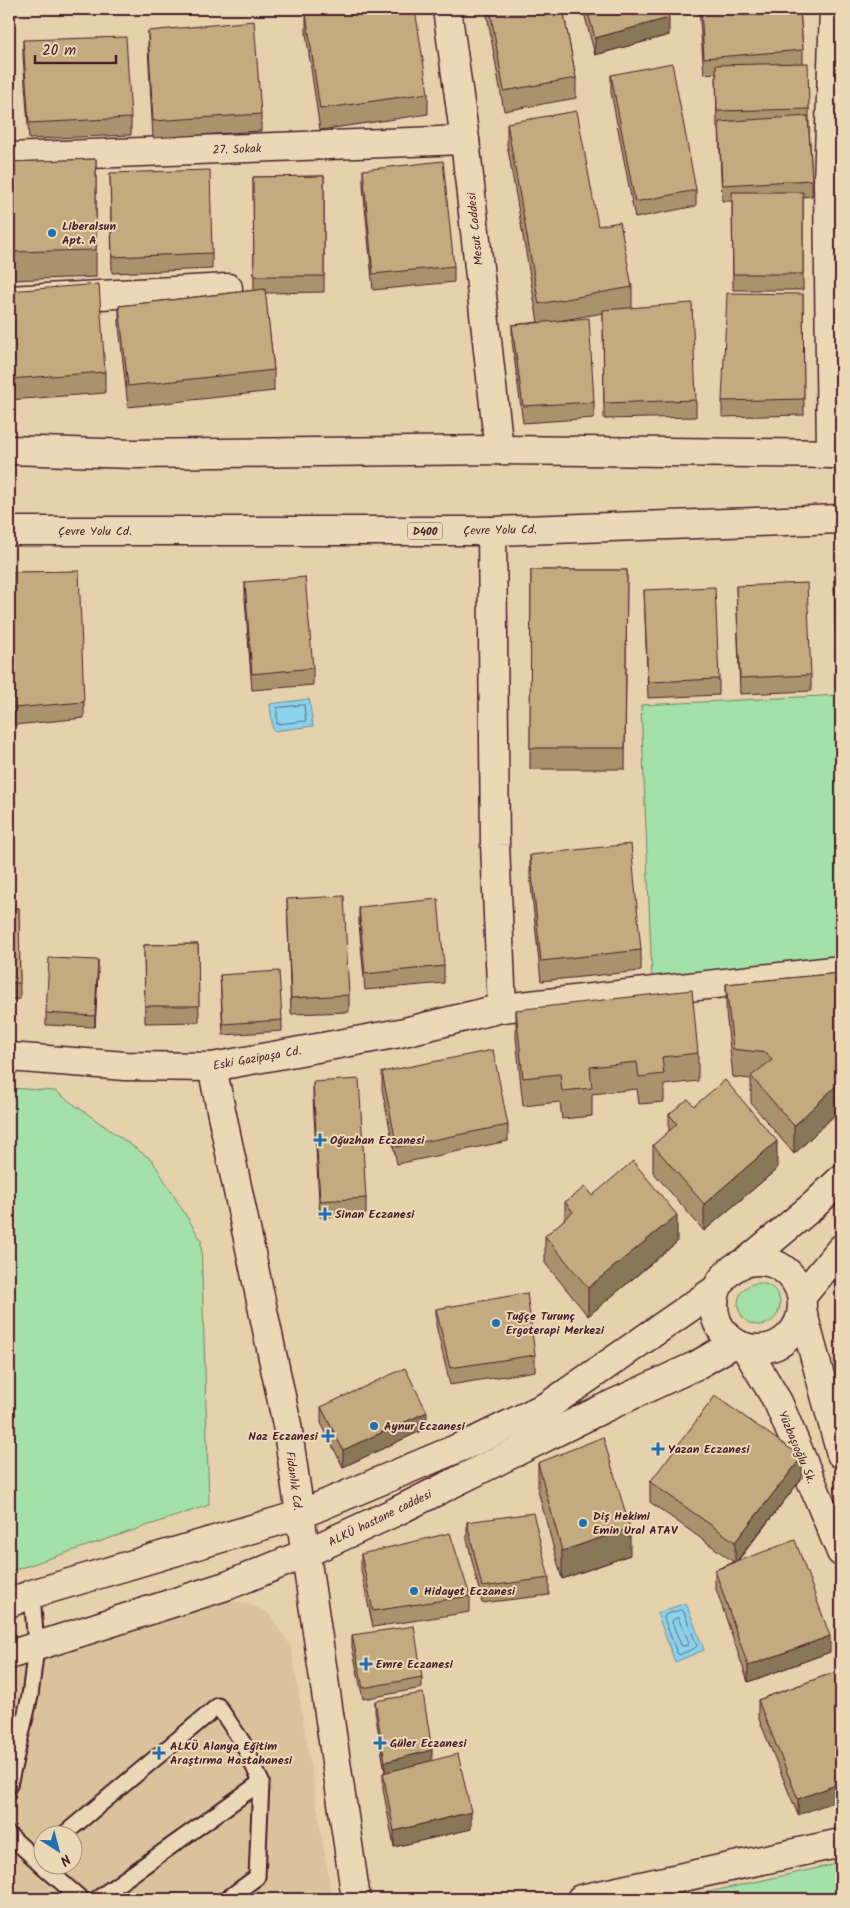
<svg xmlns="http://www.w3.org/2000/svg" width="850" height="1908" font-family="Kalam,sans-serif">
<rect width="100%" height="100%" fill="#e5d1ac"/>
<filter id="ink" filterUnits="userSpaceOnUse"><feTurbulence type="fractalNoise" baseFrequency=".02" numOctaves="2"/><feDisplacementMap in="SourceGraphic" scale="10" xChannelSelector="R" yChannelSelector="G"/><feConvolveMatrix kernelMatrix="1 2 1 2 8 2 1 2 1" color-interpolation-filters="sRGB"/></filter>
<g filter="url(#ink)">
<path fill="#d8c39c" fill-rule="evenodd" d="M226 1600 248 1604 267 1612 291 1646 332 1899H9V1670ZM42 1836H72V1866H42Z"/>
<g fill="#a4e1a9" stroke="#77806a">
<path d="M841 695V969L652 978 641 705Z"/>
<path d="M9 1088 55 1091 152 1160 201 1240 209 1505 9 1572Z"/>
<circle cx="759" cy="1304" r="21"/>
<path d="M841 1863V1899H677Z"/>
</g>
<g fill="#8ad2eb" stroke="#708a9e">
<path d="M309 699 313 726 273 731 270 704Z"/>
<path d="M686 1603 704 1650 675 1662 657 1613Z"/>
</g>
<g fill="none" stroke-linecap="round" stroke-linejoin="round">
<g stroke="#646778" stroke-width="1">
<path d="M304 705 306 721 277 724V708Z"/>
<path d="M681 1610 684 1612 697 1646 695 1648 679 1655 677 1653 664 1618 665 1615Z"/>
<path d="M678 1618 689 1642 688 1645 683 1646 681 1645 672 1622 673 1620Z"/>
</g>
<defs>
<g id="service">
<path d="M9 1785 30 1696 36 1647 32 1594"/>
<path d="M9 1835 42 1865"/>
<path d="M62 1836 218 1706 243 1743 261 1782 257 1877 227 1899"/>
<path d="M43 1866 81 1899"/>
<path d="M97 1899 261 1782"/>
</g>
<g id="minor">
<path d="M447 9 465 140 499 450"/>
<path d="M9 157 465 140"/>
<path d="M9 300 228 288"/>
<path d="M831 454 828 183 834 9"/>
<path d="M492 531 495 845 502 1008"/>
<path d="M9 1057 125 1066 212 1067 400 1033 502 1008 841 970"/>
<path d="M212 1067 287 1425 356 1899"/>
<path d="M802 1310 841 1454"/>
<path d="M745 1347 778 1402 841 1552"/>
<path d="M9 1603 32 1594 299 1515 475 1441 549 1405 715 1290"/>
<path d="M9 1655 229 1585 304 1554 395 1512 602 1409 697 1365 735 1343"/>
<path d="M581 1899 841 1843"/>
</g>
<g id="tertiary">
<circle cx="758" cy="1305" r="44"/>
<path d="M747 1261 814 1205 841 1179"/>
<path d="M802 1296 841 1249"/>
</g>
<g id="trunk">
<path d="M9 450 133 454 499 450 841 454"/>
<path d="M9 531H492L841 519"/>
</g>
</defs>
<use href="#service" stroke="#4a1f2b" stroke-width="19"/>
<use href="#minor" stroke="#4a1f2b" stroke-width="31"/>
<use href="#tertiary" stroke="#4a1f2b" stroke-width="31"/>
<use href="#trunk" stroke="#4a1f2b" stroke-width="31"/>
<use href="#service" stroke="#ebd8b6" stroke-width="15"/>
<use href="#minor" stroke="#ebd8b6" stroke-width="28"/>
<use href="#tertiary" stroke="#ebd8b6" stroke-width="28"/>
<use href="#trunk" stroke="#ebd8b6" stroke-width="28"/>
</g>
<g fill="#a9936d" stroke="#4a1f2b">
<path d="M486 9H563L576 78V98L504 111Z"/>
<path d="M583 9H666L669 35 595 55Z"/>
<path d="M699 9H800L803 50V63L809 109V126L812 180V196L803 197V290H733L732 201H722L719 127 717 128 716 73 704 74Z"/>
<path d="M306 13 428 93V114L320 130 306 34Z"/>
<path d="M148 31 261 114V131L153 138 148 47Z"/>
<path d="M23 40 131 118V135L29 139 23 56Z"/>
<path d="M611 75 696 190V206L635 218 611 92Z"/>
<path d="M507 123 598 226 632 287V307L696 400V417L604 419 603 313 558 321 594 402V418L523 423 512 341V325L538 322 507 144Z"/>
<path d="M96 159V277L9 280V162Z"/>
<path d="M363 170 454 266V282L373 290 363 186Z"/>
<path d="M110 173 212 253V269L112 273Z"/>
<path d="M324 176V292L265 293 274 370V391L128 407 119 326V306L254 290 253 177Z"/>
<path d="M9 291 105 372V393L9 400Z"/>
<path d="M803 294 804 415 722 417V401Z"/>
<path d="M531 570H627L625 769H530Z"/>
<path d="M12 572 84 702V718L14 725Z"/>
<path d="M834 580H841V688H837Z"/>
<path d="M245 582 313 668V685L252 690 245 599Z"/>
<path d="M736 586 811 675V691L740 694Z"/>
<path d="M644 590 719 679V695L648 698Z"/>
<path d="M530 855 641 950V971L541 981 530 876Z"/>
<path d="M287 899 349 995V1012L291 1014Z"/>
<path d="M359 907 444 966V983L365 990 359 924Z"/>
<path d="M9 908H19L20 999 9 1000Z"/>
<path d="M198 944 199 1022 145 1023 144 945Z"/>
<path d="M98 972 95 1027 46 1025V1013Z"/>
<path d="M841 973V1109L794 1154 751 1103V1079L733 1077 726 1012V984Z"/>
<path d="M220 975 282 1020V1031L223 1035Z"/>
<path d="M516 1010 698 1053V1081L664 1085V1102L639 1104 637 1089 592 1094V1116L562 1119 560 1102 523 1106 516 1037Z"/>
<path d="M382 1072 508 1125V1141L397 1164 382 1089Z"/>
<path d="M313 1082 366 1198V1214L320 1217 313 1098Z"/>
<path d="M694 1106 777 1169 704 1231 653 1172V1145L669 1132V1114Z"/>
<path d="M592 1196 677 1242 588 1316 545 1263V1236L565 1219V1202Z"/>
<path d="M436 1309 535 1355V1371L450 1385 436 1325Z"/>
<path d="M321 1407 427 1428 343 1467 321 1423Z"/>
<path d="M538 1463 630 1555 562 1579 538 1491Z"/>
<path d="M802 1478 737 1562 830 1652 748 1682 715 1586V1570L734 1562 650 1502V1482Z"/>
<path d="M467 1522 549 1578V1595L482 1603 467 1539Z"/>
<path d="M361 1554 470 1596V1612L373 1627 361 1570Z"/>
<path d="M352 1635 422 1677V1688L363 1699 352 1647Z"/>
<path d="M841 1670 798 1815 758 1717V1700Z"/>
<path d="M375 1701 432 1761 471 1829 394 1847 383 1789V1773L385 1772 375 1712Z"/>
</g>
<g fill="#897859" stroke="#4a1f2b">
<path d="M669 18V35L595 55V38Z"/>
<path d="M98 960V972L95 1027V1016Z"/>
<path d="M841 1081V1109L794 1154V1126Z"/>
<path d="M777 1141V1169L704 1231V1204Z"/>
<path d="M677 1215V1242L588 1316V1288Z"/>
<path d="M427 1412V1428L343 1467V1450Z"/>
<path d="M802 1457V1478L735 1563V1542Z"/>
<path d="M630 1528V1555L562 1579V1551Z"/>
<path d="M830 1636V1652L748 1682V1666Z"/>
<path d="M432 1750V1762L385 1773V1762Z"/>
<path d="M841 1783V1799L798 1815V1799Z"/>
<path d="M471 1812V1829L394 1847V1831Z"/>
</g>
<g fill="#c4ab7f" stroke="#4a1f2b">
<path d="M339 9H415L428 93 320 109 306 13Z"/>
<path d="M490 9H563L576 78 504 91Z"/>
<path d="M587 9H666L669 18 595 38Z"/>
<path d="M701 9H800L803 50 704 58Z"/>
<path d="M254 21 261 114 153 121 148 31Z"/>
<path d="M126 37 131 118 29 123 23 40Z"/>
<path d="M672 63 696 190 635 202 611 75Z"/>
<path d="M808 63 809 109 717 111 716 65Z"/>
<path d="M577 111 598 226 620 222 632 287 539 304 507 123Z"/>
<path d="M808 116 812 180 722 185 719 122Z"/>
<path d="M96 159V250L9 252V162Z"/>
<path d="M443 161 454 266 373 274 363 170Z"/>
<path d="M210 170 212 253 112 257 110 173Z"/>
<path d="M324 176V276H254L253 177Z"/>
<path d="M732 192H803V274H733Z"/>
<path d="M99 284 105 372 9 379V291Z"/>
<path d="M265 289 274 370 128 386 119 306Z"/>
<path d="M727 293 803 294 804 399 722 401Z"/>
<path d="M692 303 696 400 604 403 603 310Z"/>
<path d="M589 318 594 402 523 406 512 325Z"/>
<path d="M531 570H627L625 748H530Z"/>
<path d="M79 571 84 702 14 708 12 572Z"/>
<path d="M305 577 313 668 252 674 245 582Z"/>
<path d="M834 580H841V671H837Z"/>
<path d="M807 583 811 675 740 678 736 586Z"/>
<path d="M715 587 719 679 648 682 644 590Z"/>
<path d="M631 844 641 950 541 961 530 855Z"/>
<path d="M344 896 349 995 291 998 287 899Z"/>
<path d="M438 899 444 966 365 974 359 907Z"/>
<path d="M9 908H19L20 983H9Z"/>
<path d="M198 944 199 1006H145L144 945Z"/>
<path d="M49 958 98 960 95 1016 46 1013Z"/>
<path d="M279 971 282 1020 223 1024 220 975Z"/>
<path d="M841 973V1081L794 1126 751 1076 772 1060 767 1053 733 1049 726 984Z"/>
<path d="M692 990 698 1053 662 1057 664 1074 639 1077 637 1062 590 1067 592 1088 562 1091 560 1074 523 1078 516 1010Z"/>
<path d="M493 1050 508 1125 397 1147 382 1072Z"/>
<path d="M359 1079 366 1198 320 1201 313 1082Z"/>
<path d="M725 1080 777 1141 704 1204 653 1145 677 1124 669 1114 688 1099 694 1106Z"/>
<path d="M633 1161 677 1215 588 1288 545 1236 573 1212 565 1202 585 1187 592 1196Z"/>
<path d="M527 1293 535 1355 450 1368 436 1309Z"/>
<path d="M405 1368 427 1412 343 1450 321 1407Z"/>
<path d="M715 1396 802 1457 735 1542 650 1482Z"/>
<path d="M603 1437 630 1528 562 1551 538 1463Z"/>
<path d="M533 1513 549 1578 482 1587 467 1522Z"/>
<path d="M450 1533 470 1596 373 1611 361 1554Z"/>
<path d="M795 1540 830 1636 748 1666 715 1570Z"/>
<path d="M414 1626 422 1677 363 1688 352 1635Z"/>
<path d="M841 1670V1783L798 1799 758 1700Z"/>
<path d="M423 1693 432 1750 385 1762 375 1701Z"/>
<path d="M458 1754 471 1812 394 1831 383 1773Z"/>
</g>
</g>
<g fill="#1f6fb2" stroke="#ebd8b6" stroke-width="2">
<circle cx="52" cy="233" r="5"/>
<path d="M317.5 1132.5h5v5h5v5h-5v5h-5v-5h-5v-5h5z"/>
<path d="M322.5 1206.5h5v5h5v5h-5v5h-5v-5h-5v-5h5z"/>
<circle cx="496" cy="1323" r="5"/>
<circle cx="374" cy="1426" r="5"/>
<path d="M325.5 1428.5h5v5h5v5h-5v5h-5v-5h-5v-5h5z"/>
<path d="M655.5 1441.5h5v5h5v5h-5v5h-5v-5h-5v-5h5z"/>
<circle cx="583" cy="1523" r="5"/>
<circle cx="414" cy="1591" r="5"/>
<path d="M363.5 1656.5h5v5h5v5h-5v5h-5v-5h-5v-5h5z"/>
<path d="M377.5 1735.5h5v5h5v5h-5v5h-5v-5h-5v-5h5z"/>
<path d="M156.5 1745.5h5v5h5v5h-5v5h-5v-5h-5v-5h5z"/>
</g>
<g text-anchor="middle" stroke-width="4" stroke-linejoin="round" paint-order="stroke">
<rect fill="#ebd8b6" stroke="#7a5655" stroke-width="1" x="407.5" y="522.5" width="35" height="17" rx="4"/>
<g font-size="11" font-weight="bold" fill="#4a1f2b">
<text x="425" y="535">D400</text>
</g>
<g font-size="12" fill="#4a1f2b" stroke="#ebd8b6">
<text transform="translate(237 149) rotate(-2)" y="4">27. Sokak</text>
<text transform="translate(475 229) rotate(-96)" y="4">Mesut Caddesi</text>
<text transform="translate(500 530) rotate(-1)" y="4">Çevre Yolu Cd.</text>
<text x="95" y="535">Çevre Yolu Cd.</text>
<text transform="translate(257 1058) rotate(-10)" y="4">Eski Gazipaşa Cd.</text>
<text transform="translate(797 1447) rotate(67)" y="4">Yüzbaşıoğlu Sk.</text>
<text transform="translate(294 1481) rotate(82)" y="4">Fidanlık Cd.</text>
<text transform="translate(380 1518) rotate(-26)" y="4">ALKÜ hastane caddesi</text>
</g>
<g font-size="12" font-weight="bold" fill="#4a1f2b" stroke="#ebd8b6" text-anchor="start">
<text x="62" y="230">Liberalsun<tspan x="62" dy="14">Apt. A</tspan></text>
<text x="330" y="1144">Oğuzhan Eczanesi</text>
<text x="335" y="1218">Sinan Eczanesi</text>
<text x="506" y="1320">Tuğçe Turunç<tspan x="506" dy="14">Ergoterapi Merkezi</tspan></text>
<text x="384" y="1430">Aynur Eczanesi</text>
<text x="318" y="1440" text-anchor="end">Naz Eczanesi</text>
<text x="668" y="1453">Yazan Eczanesi</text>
<text x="593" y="1520">Diş Hekimi<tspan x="593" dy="14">Emin Ural ATAV</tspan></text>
<text x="424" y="1595">Hidayet Eczanesi</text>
<text x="376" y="1668">Emre Eczanesi</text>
<text x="390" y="1747">Güler Eczanesi</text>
<text x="170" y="1750">ALKÜ Alanya Eğitim<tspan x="170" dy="14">Araştırma Hastahanesi</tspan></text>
</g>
</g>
<rect width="850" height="1908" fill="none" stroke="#ebd8b6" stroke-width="30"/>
<rect x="15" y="15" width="820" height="1878" fill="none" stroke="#4a1f2b" stroke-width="2" filter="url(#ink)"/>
<g transform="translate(58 1850) rotate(144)"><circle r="24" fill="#ebd8b6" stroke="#ab8e7e"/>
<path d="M0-4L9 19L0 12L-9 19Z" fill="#1f6fb2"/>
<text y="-8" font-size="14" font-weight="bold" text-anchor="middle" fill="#4a1f2b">N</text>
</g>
<path d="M35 55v8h81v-8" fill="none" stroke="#4a1f2b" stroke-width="2.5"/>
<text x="42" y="55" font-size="15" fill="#4a1f2b" stroke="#ebd8b6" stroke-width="4" paint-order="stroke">20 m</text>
</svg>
